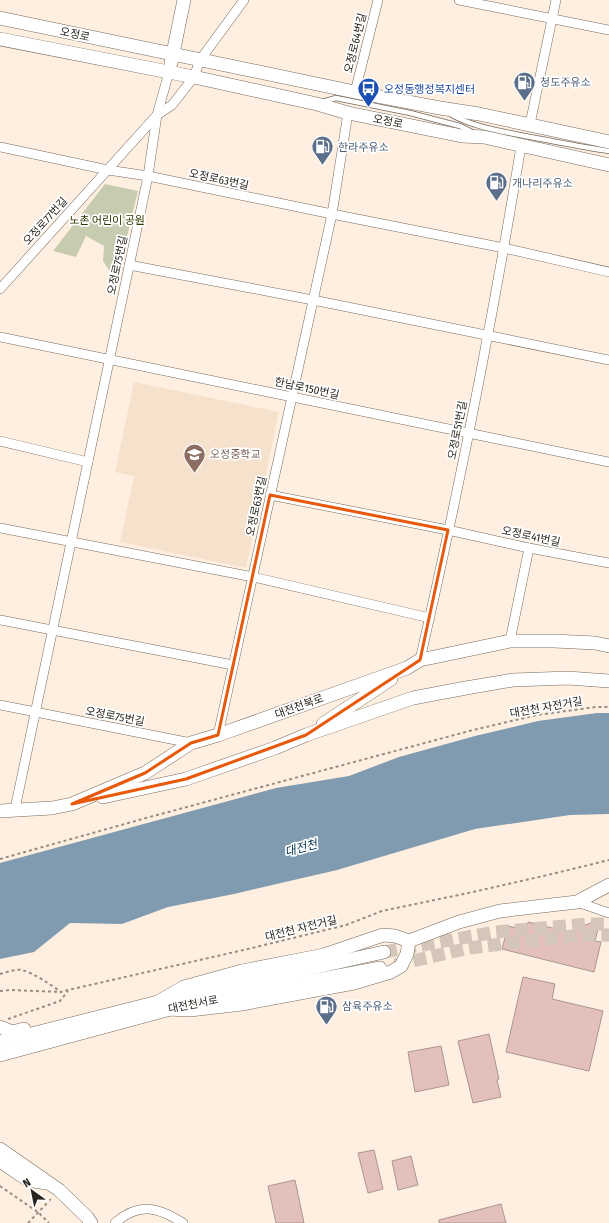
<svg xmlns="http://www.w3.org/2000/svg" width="609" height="1223" font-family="'Fira Sans Condensed','Noto Sans KR',sans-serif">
<rect width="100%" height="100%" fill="#ffefe0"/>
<path fill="#f6e1cc" d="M134 382 279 412 246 568 120 542 134 476 115 472Z"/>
<path fill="#c7ccb0" d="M105 184 138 191 120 266 109 270 103 261 104 246 86 236 76 257 53 251Z"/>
<path fill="#809aaf" d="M597 713H609V814L570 815 475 829 337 870 234 894 168 907 122 924 70 923 34 952 0 959V863L276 788 349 776 399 757 475 736 538 721Z"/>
<g fill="#e4c0ba" stroke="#aa9591">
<path d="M528 922 573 933 576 928 591 923 599 925 595 941 601 942 594 972 502 949 508 926 526 930Z"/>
<path d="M523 977 555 984 552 999 603 1011 589 1071 506 1052Z"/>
<path d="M489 1034 499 1079 497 1080 501 1097 473 1103 458 1041Z"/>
<path d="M441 1046 449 1085 415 1092 408 1052Z"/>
<path d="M374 1150 383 1189 368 1193 358 1153Z"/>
<path d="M411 1156 418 1185 398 1190 392 1161Z"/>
<path d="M295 1180 304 1223H276L268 1186Z"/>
<path d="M501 1204 506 1223H439V1220Z"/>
</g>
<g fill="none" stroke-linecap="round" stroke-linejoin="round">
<g stroke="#d4c6b9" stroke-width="13" stroke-dasharray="13 6" stroke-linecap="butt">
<path d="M384 952 495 932 589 924H609"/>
<path d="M395 965 469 948 581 935H609"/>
</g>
<defs>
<g id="lane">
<path d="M322 102 336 98 410 113 460 126 472 132"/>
<path d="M452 115C474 127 500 131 525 136 553 141 581 147 609 151"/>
</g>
<g id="street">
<path d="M459 0 609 30"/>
<path d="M355 92 378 0"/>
<path d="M530 124 556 0"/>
<path d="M0 147 108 170 148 176 332 214 504 248 609 272"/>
<path d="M129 265 313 300 609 360"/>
<path d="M0 289 157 115 172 105 194 77 200 60 244 0"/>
<path d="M0 337 609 462"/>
<path d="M0 441 88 462"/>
<path d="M270 495 448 530 529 548 609 563"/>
<path d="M0 528 253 577 430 618"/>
<path d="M0 620 233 665"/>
<path d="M510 641 529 548"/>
<path d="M420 660C459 490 493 318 521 146"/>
<path d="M0 705 191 743"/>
<path d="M218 735 332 214 348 113"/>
<path d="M15 809 148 176 157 115 169 72"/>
<path d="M577 902 609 913"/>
<path d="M115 1223C139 1202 158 1207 183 1223"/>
</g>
<g id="secondary">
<path d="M0 18 355 92 440 108 479 114 609 142"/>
<path d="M0 39 194 77 317 104 348 113 462 136 484 137 609 165"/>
<path d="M171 63 184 0"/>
<path d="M323 724 391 679"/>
<path d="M103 797 186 779 275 748 306 735 413 698 466 688 513 680 568 678 609 681"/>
<path d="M0 811 52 808 72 804 145 773 191 743 218 735 407 668 420 660 510 641H554L595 643 609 646"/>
<path d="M409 941 459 922 500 911 577 902 609 885"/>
<path d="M217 999 380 968"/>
<path d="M158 1002 184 987 242 971 324 955 383 935 395 936 409 941 407 954 401 966 391 972 354 983 242 1004 190 1010 166 1009"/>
<path d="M0 1027 12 1032 24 1029"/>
<path d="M0 1042 158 1002 384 952"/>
<path d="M0 1055 174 1008"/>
<path d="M0 1149 59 1190 87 1217 91 1223"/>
<path d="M0 1161 28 1180 46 1183"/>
</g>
</defs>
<use href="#lane" stroke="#76695c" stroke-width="6"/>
<use href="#street" stroke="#76695c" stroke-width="10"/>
<use href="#secondary" stroke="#76695c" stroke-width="14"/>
<g stroke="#978c82" stroke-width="2" stroke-dasharray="3 3" stroke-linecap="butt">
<path d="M0 859 146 818 473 730 537 715 596 707H609"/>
<path d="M0 974C7 972 15 969 22 970 34 973 51 985 61 992L68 990 248 949 346 925 382 911 473 892 552 874 609 860"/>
<path d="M0 991 10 990 61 992"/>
<path d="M8 1019 60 1001 68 991"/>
<path d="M0 1186 39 1213 49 1223"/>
<path d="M28 1223 51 1199"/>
</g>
<use href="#lane" stroke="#fff" stroke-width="4.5"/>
<use href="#street" stroke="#fff" stroke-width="9"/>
<use href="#secondary" stroke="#fff" stroke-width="13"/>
</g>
<path fill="none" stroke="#e8590c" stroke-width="3" stroke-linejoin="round" d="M270 495 448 530 420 660 306 735 186 779 72 804 145 773 191 743 218 735Z"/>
<defs>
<symbol id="fuel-pin" viewBox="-11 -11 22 30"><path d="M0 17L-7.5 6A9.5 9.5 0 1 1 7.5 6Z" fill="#5c6f8a" stroke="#fff"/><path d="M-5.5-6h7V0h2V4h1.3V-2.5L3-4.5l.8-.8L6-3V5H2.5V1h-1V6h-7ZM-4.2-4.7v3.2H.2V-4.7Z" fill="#fff"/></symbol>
<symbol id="bus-pin" viewBox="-11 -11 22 30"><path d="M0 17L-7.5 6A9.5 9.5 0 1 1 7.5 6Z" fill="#1a4fb4" stroke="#fff"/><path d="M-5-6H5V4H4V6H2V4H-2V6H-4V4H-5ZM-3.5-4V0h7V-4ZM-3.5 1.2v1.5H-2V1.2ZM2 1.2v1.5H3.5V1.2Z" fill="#fff"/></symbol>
<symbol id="school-pin" viewBox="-11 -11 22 30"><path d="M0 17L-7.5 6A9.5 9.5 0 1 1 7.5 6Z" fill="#8d6e63" stroke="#fff"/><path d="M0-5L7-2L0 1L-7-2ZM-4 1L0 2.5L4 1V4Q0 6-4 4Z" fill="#fff"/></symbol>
</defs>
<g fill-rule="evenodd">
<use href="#fuel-pin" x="512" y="70" width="25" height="34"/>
<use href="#bus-pin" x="356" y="76" width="25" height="34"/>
<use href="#fuel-pin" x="310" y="134" width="25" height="34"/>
<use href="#fuel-pin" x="484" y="170" width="25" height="34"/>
<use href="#school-pin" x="182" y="442" width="25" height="34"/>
<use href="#fuel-pin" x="314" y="994" width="25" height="34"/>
</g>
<g text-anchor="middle" stroke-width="3.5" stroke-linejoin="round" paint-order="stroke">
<g font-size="11" fill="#28231d" stroke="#fff">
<text transform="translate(75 34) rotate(12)" y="4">오정로</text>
<text transform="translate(355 43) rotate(-76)" y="4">오정로64번길</text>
<text transform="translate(388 121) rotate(11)" y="4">오정로</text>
<text transform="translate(219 179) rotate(12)" y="4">오정로63번길</text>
<text transform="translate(45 221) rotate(-48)" y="4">오정로77번길</text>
<text transform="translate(117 265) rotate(-78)" y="4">오정로75번길</text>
<text transform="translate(307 388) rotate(12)" y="4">한남로150번길</text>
<text transform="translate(457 430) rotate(-79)" y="4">오정로51번길</text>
<text transform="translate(256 506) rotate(-78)" y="4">오정로63번길</text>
<text transform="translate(531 536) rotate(12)" y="4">오정로41번길</text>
<text transform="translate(299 706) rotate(-20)" y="4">대전천북로</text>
<text transform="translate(546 707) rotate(-10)" y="4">대전천 자전거길</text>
<text transform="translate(115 716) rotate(11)" y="4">오정로75번길</text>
<text transform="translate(301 928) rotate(-14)" y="4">대전천 자전거길</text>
<text transform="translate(193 1004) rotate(-11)" y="4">대전천서로</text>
</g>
<g font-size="11" fill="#4e5e75" stroke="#fff" text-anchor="start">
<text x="540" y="86">청도주유소</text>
<text x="338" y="151">한라주유소</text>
<text x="512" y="187">개나리주유소</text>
<text x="342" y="1010">삼육주유소</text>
</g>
<g font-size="11" fill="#164399" stroke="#fff" text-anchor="start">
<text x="384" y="93">오정동행정복지센터</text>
</g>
<g font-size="11" fill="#333903" stroke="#fff">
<text x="107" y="224">노촌 어린이 공원</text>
</g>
<g font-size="11" fill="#785e54" stroke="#fff" text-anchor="start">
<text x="210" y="458">오정중학교</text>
</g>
<g font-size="12" font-style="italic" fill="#013351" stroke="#fff">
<text transform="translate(301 848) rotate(-15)" y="4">대전천</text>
</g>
</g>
<g transform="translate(32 1191) rotate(327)" stroke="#ffffff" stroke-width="3" paint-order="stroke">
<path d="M0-3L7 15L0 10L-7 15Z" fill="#28231d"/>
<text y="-6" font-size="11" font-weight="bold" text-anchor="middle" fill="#28231d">N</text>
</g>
</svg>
